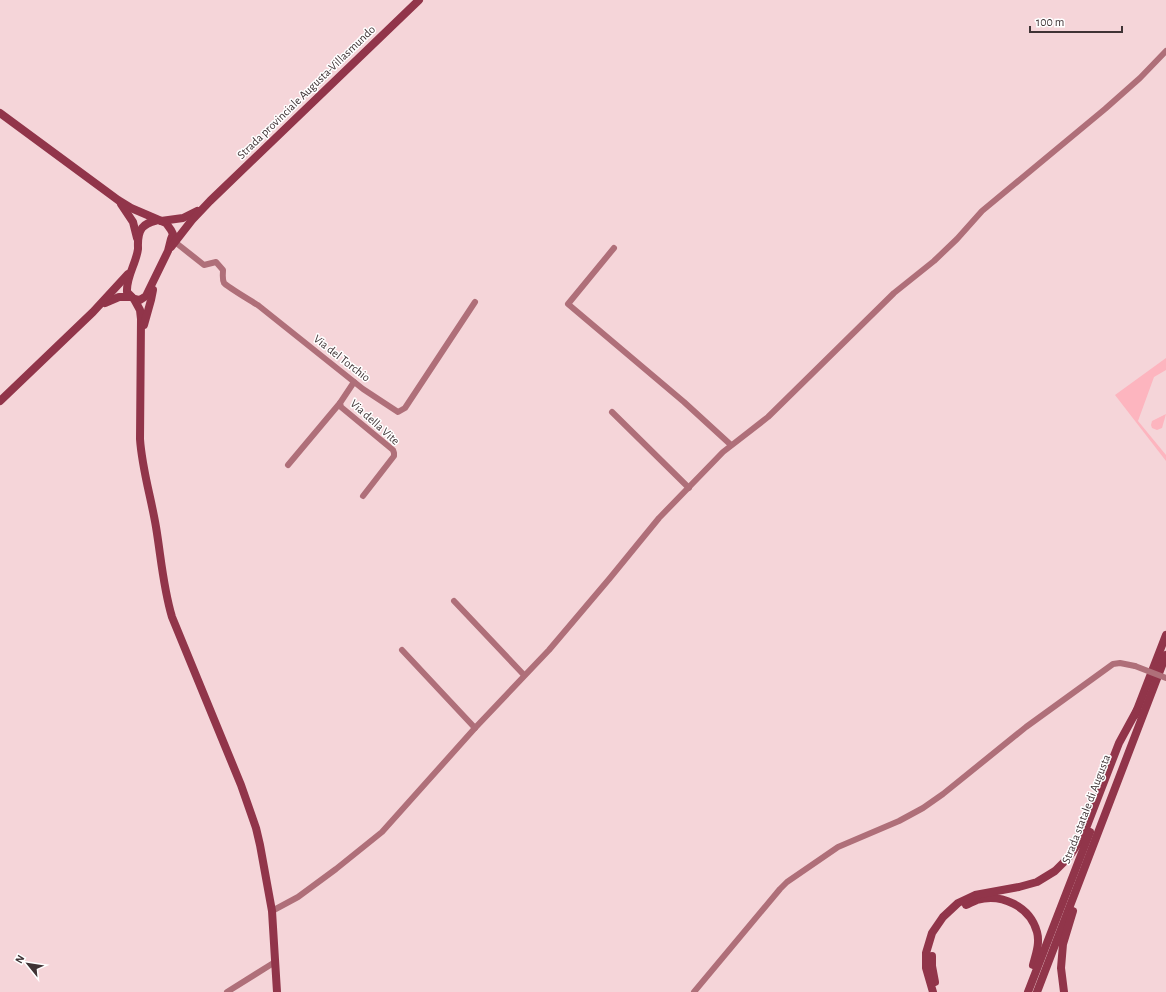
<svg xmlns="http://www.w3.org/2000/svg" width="1166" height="992" font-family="'Alegreya Sans',sans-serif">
<rect width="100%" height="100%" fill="#f5d5d9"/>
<g fill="#fdb5bf">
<path d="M1166 358V370L1154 377 1138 421 1166 455V461L1115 395Z"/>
<path d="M1166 414 1162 428 1157 430 1152 428 1151 425 1152 421Z"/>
</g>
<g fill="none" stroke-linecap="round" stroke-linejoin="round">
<g stroke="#af6f79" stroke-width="6">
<path d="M175 242 204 265 216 262 223 270C223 274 222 279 224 283 226 286 253 302 259 306L363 389 398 412 405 408 475 302"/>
<path d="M614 248 568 304 684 402 731 445"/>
<path d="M354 382 340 403 341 407 393 450 394 453V456L363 496"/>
<path d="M612 412 689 488"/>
<path d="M288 465 340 403"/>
<path d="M454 601 524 675"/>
<path d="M402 650 475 728"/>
<path d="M272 911 298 897 336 869 382 832 475 728 549 650 610 578 659 518 723 452 768 417 894 293 934 261 957 239 982 211 1105 109 1140 78 1166 51"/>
<path d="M227 992 275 962"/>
<path d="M694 992 780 889 787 882 838 847 899 821 923 808 943 794 1026 727 1113 664 1120 663 1135 666"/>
</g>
<g stroke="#91354a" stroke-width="8">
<path d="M0 113 118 200 131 208 166 223 171 230 173 234 171 239 168 251 146 296 140 300 134 299 127 292C126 277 136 264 138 249 138 242 137 235 142 228 146 223 151 222 158 220"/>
<path d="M121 204 133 222 137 238"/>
<path d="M161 221 183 218 197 211"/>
<path d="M171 247 192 220 210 201 419 0"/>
<path d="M134 299 140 310 141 319 140 439C142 469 151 497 156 527 161 557 163 587 172 617L241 785 256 828 260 845 272 911 277 992"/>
<path d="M105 303 119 297H131"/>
<path d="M144 325 151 300 153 290"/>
<path d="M0 401 93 312 128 274"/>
<path d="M1135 715 1166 635"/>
<path d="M966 905C969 904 973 901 977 900 1001 893 1030 906 1037 932 1040 943 1036 954 1033 965"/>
<path d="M932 956V966L935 982"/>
<path d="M933 992 926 968V953L932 933 943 917 958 903 975 895 1019 887 1037 882 1055 871 1069 857 1083 836 1119 743 1137 710"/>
<path d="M1028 992 1090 832"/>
<path d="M1037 992 1166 655"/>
<path d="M1064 992 1061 968 1063 944 1073 911"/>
</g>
<path stroke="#af6f79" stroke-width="6" d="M1135 666 1166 678"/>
</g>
<g text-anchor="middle" stroke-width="3" stroke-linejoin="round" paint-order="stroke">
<g font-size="12" fill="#3f3335" stroke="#fff">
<text transform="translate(306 92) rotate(-44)" y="4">Strada provinciale Augusta-Villasmundo</text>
<text transform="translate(342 358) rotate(38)" y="4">Via del Torchio</text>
<text transform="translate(375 422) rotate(42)" y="4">Via della Vite</text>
<text transform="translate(1086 809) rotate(-69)" y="4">Strada statale di Augusta</text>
</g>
</g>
<g transform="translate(28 964) rotate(300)" stroke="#ffffff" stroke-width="3" paint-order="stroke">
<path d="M0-3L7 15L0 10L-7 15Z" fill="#3f3335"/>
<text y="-6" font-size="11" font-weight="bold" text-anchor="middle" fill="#3f3335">N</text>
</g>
<path d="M1030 26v6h92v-6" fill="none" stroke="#3f3335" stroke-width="2"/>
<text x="1036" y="26" font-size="12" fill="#3f3335" stroke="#ffffff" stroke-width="3" paint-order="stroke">100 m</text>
</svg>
